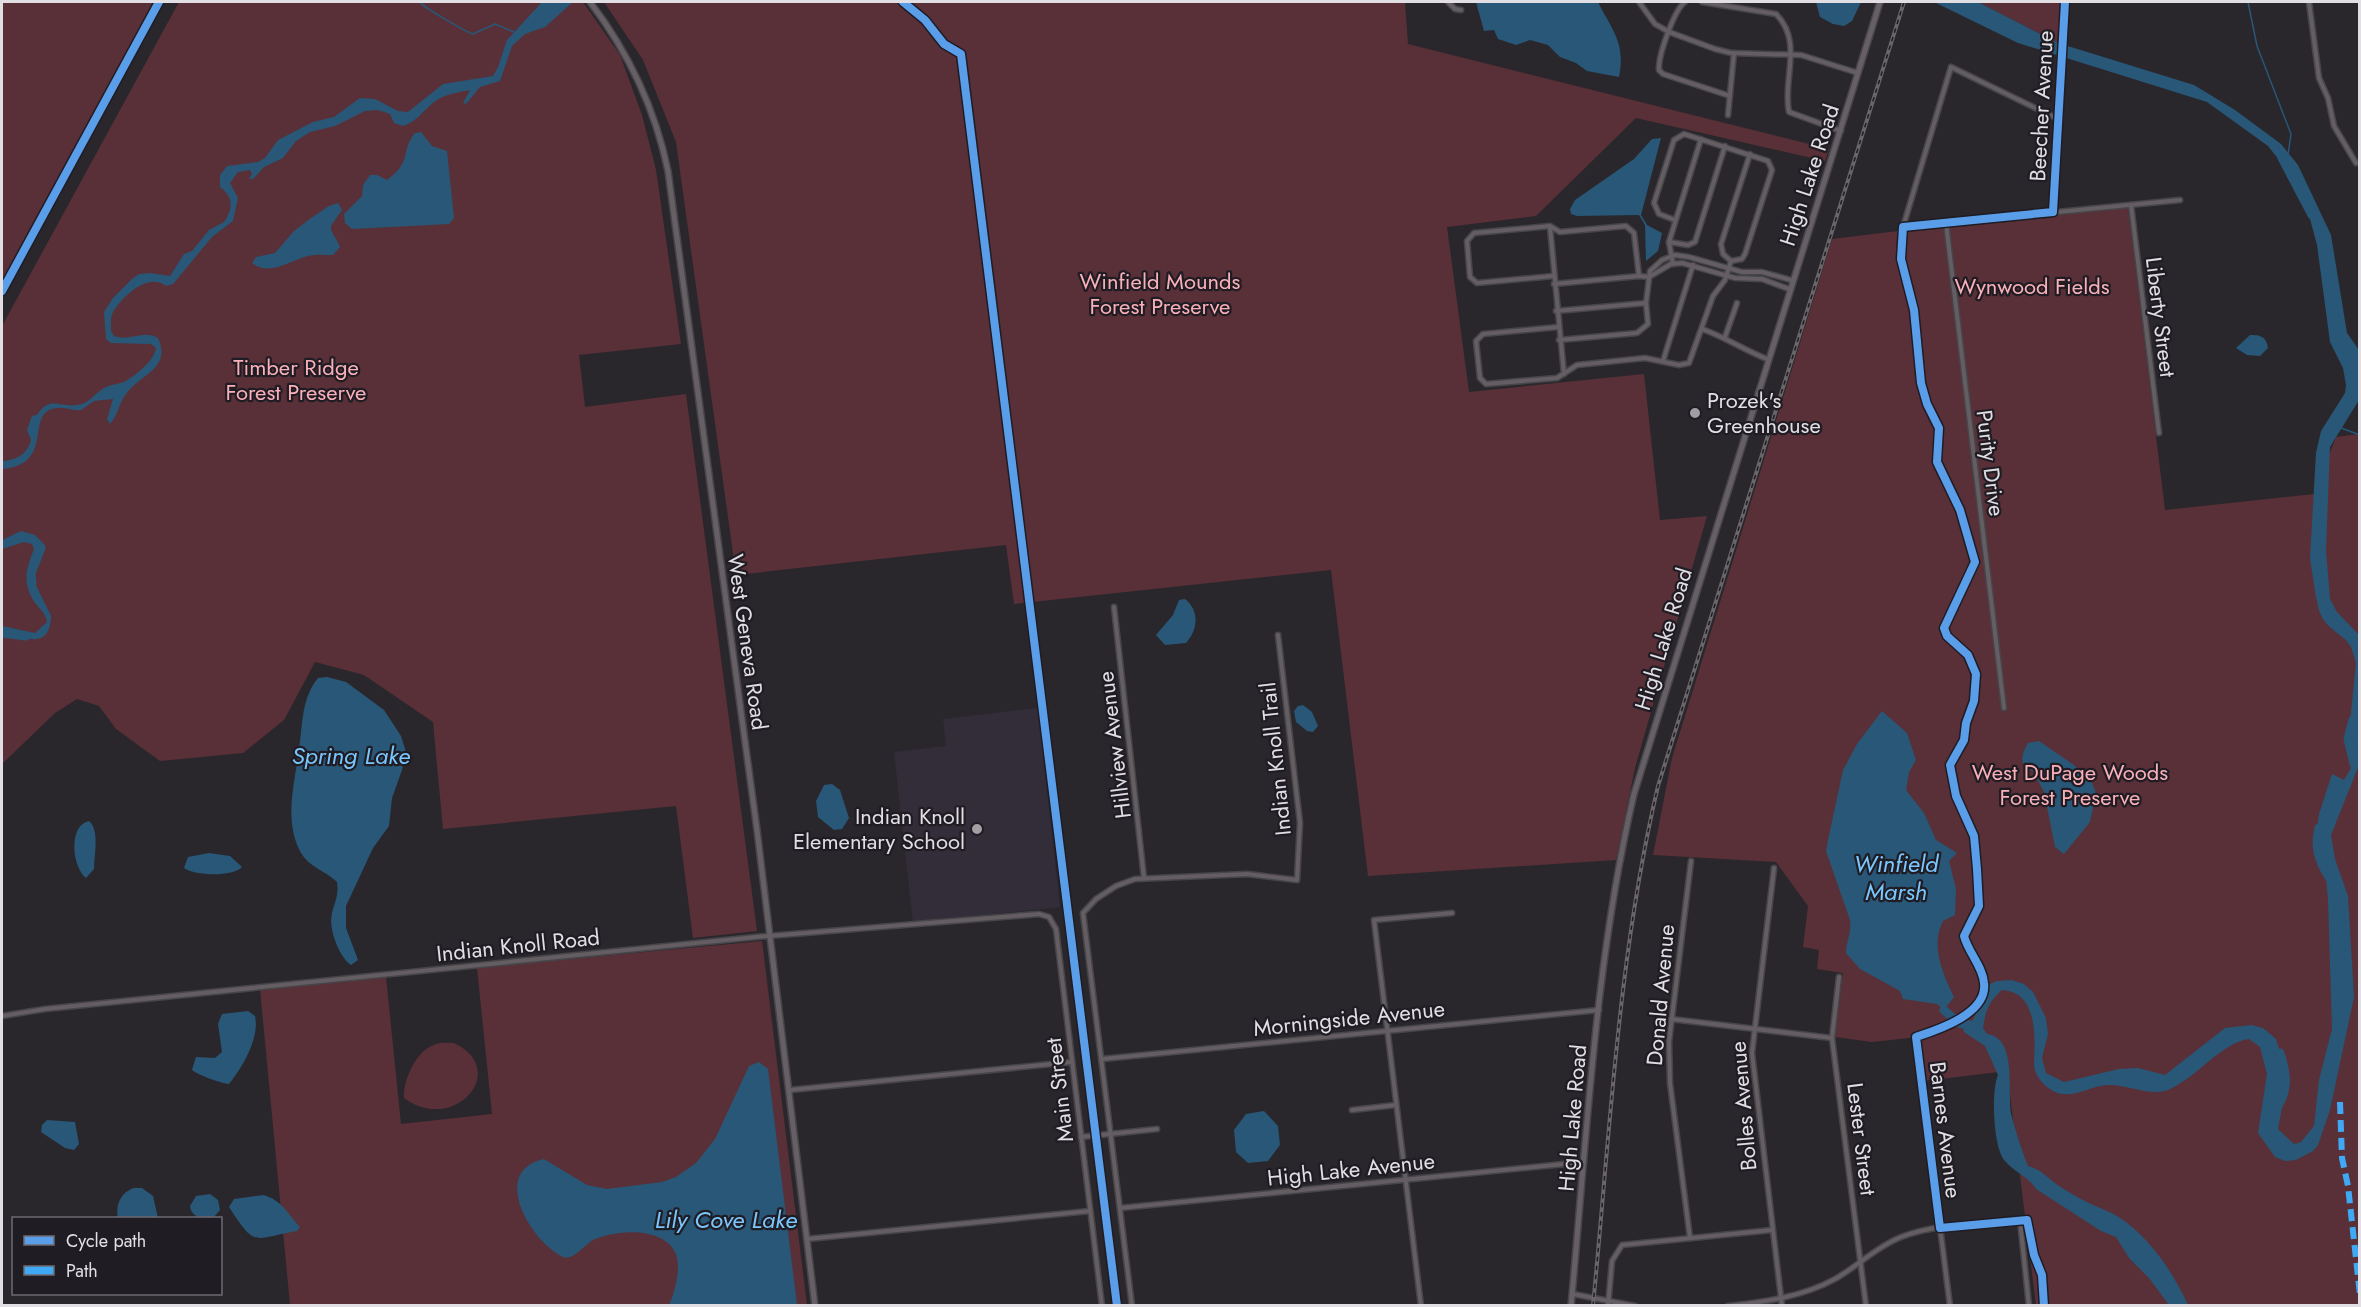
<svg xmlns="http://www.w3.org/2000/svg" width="2361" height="1307" font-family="Jost,sans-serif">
<rect width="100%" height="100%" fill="#29272c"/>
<path fill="#332d39" d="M1038 708 1060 907 913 923 894 752 946 746 943 719Z"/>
<g fill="#593037">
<path d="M2 2H156L2 285Z"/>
<path d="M179 2H583L620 55 642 115 656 170 681 344 579 355 585 407 686 394 757 931 693 938 676 806 443 829 433 722 364 675 315 662 284 720 243 753 160 761 116 729 99 706 77 699 55 713 2 764V326Z"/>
<path d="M604 2H1405L1408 44 1829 149 1825 161 1636 118 1536 216 1447 227 1469 392 1644 374 1660 520 1707 516 1635 768 1616 860 1368 876 1331 570 1014 604 1006 545 736 575 676 142 643 60Z"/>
<path d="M1978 2H2062L2060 43H2058Z"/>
<path d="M2128 208 2165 510 2314 494 2336 437 2359 434V1305H2036L2007 1071 1924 1081 1918 1037 1872 1042 1835 1037 1843 973 1817 969 1819 950 1803 947 1808 906 1776 862 1653 855 1672 758 1832 239 1948 225Z"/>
<path d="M762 941 807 1305H290L260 989 386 977 401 1124 492 1114 477 968Z"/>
<path d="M454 1043C511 1070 454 1135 404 1098 403 1080 416 1051 434 1045 440 1042 447 1043 454 1043Z"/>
</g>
<g fill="#285778">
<path d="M542 2H573L545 27 525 34 512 46 500 81 480 87 466 104 463 103 470 90C460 92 446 94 437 100 425 108 417 122 403 126L394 123 390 114 378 110 365 111 335 126 310 132 296 141 283 158 264 167 253 179H249L252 174 250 170 238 172 230 183 238 198 233 221 212 237 173 284 166 286C148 272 123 296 113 312 110 318 111 325 111 331L114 336C130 342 143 329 158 338 172 369 140 374 126 394 119 403 118 415 110 424L107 419 113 399 94 401 81 410C73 411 65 407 58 408 22 410 58 464 2 469V461C16 460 27 455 31 440L27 430 32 416 37 415C50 395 59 408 77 405 89 404 95 393 104 388 111 384 121 384 126 381 137 374 154 361 156 348L151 344 111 343 106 339 104 312 113 298 132 279 139 274 150 273 170 276 184 254 192 251 209 230 224 222C234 207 233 197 220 187V175L227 166 258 162 265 158 278 140 313 122 334 117 360 98 375 99 398 111 408 112 443 84 493 76 498 67 507 40Z"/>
<path d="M1476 2H1598C1612 30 1626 43 1619 77L1587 71 1576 63 1560 57 1548 45 1530 40 1516 45 1498 39 1494 30 1484 31Z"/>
<path d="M1816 2H1861L1852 21 1844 26 1833 24 1820 17Z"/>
<path d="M1934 2H1978L2058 43 2194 85 2235 110 2281 144 2298 165 2331 235 2347 333 2359 350V400L2330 447 2326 551 2330 599 2337 612 2359 635V765L2331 835 2335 859 2348 896 2354 997 2330 1110 2318 1145 2313 1151 2296 1160 2285 1161 2275 1157 2258 1133 2267 1074 2260 1047 2249 1039C2221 1043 2197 1077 2170 1089 2153 1098 2127 1084 2107 1085 2092 1086 2077 1096 2063 1094 2049 1093 2033 1076 2034 1063 2035 1037 2038 992 2002 990 1989 1001 1985 1012 1983 1028L1987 1034C2019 1038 2006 1096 2012 1117 2016 1133 2022 1151 2028 1166 2043 1170 2048 1179 2059 1186 2069 1192 2080 1199 2091 1204 2099 1208 2109 1211 2117 1216 2149 1236 2173 1272 2188 1305H2169L2149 1278 2129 1258 2116 1237 2101 1231 2036 1189C2029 1177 2014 1172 2005 1161 1993 1148 1991 1091 1998 1075L1985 1046 1964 1032 1963 1028 1973 1020 1990 984 1997 981 2012 980 2024 984 2033 992 2046 1018 2048 1034 2042 1058 2046 1073 2064 1082 2119 1069 2138 1068 2165 1075 2225 1028 2251 1025 2263 1028 2276 1039 2284 1065V1097L2278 1129 2294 1144 2301 1142 2314 1126 2319 1080 2332 1029 2328 899 2326 878 2316 835 2319 814 2332 774 2344 780 2351 768 2350 722 2356 663 2351 647 2316 598 2310 558 2316 453 2321 431 2345 393 2346 385 2343 368 2330 342 2317 245 2302 189 2268 146 2207 102 2018 43Z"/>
<path d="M421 132 432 146 447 151 454 218 449 224 352 229 345 223 344 214 362 196 363 185 370 175H377L387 180C413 161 400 151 415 133Z"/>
<path d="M1661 138 1641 215 1647 225 1662 233 1658 251 1646 261 1645 225 1639 215 1577 216 1571 214 1570 209 1575 200 1634 159 1652 139Z"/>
<path d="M338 203 342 210C325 234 330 224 340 247L333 255C325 255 316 254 308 256 291 260 269 277 252 263L256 257 275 253 294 231 311 218 329 206Z"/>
<path d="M2250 335C2260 335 2266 336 2268 348L2260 356 2247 355 2236 348Z"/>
<path d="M21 531 35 535 45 545 34 563 32 577 51 616C50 652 22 637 2 631V626L35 633 47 622C46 614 40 609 35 603 22 583 26 570 34 549L32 544 24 542 2 549V540Z"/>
<path d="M1185 599C1200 611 1198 630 1186 643L1165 645 1156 635 1173 615 1179 600Z"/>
<path d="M327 677 346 682 384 710 401 736 406 752 402 770 392 798 389 826 373 848 346 906V928L358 960 351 965C339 957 328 928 332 913 335 902 339 894 337 882 326 871 309 867 301 853 283 820 295 783 299 749 303 724 301 699 318 678Z"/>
<path d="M1303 705 1312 712 1318 726 1313 732 1307 731 1296 722 1294 711 1298 706Z"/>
<path d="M1882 711 1907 733 1916 760 1909 772 1906 790 1924 813 1936 840 1957 853 1949 861 1956 889 1955 915 1943 921C1930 946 1943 974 1954 997L1944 1010 1937 1004 1903 999 1900 991 1860 969 1846 953C1846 941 1852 932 1850 920L1826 851 1828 840 1843 770 1857 744Z"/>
<path d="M2039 741 2074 765 2092 783 2096 793 2090 822 2064 854 2055 847 2044 792 2033 771C2018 765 2021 755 2028 743Z"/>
<path d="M832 784 840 790 849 818 842 829 834 830 818 817 816 801 824 785Z"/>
<path d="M89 821C100 830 94 856 94 869L86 878C72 867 68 825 89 821Z"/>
<path d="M209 853 230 856 242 867C233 877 195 876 184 868L188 857Z"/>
<path d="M248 1011 255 1016C260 1038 242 1068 229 1084 220 1083 198 1075 192 1070L196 1057 215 1058 222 1052 218 1024 222 1014Z"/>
<path d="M759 1062 768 1069 797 1305H669C675 1292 682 1266 675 1252 662 1226 616 1230 595 1239 584 1244 573 1263 561 1256 529 1239 490 1171 544 1159L587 1185 607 1189 662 1182 676 1177 696 1163 715 1139 749 1066Z"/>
<path d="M1264 1111 1278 1126 1280 1145 1268 1161 1248 1163 1236 1152 1234 1130 1246 1114Z"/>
<path d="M47 1120 75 1122 79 1144 74 1150 65 1148 41 1132 42 1125Z"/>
<path d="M134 1188H142L153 1196 158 1218H118C115 1205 121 1192 134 1188Z"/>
<path d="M210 1194 218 1200 220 1210 213 1218C204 1219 191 1218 190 1206L196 1196Z"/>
<path d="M263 1195C282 1200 287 1213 300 1227L297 1231C253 1238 257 1250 229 1207L234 1199Z"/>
</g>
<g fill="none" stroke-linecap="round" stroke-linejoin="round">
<g stroke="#285778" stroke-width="1.5">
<path d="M420 2C423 7 466 32 473 34L495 24 514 32"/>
<path d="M2248 2 2257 46 2291 134 2288 155"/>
<path d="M2341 428 2360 435"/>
</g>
<g stroke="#285778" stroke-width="9">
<path d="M2282 158 2312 215"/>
<path d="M32 583 31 573 41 548"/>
<path d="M2321 596C2323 628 2343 626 2360 648"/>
<path d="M2 633 26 636"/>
<path d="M2353 720 2348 739 2354 764"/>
<path d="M2319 828C2314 847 2319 861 2329 877"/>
<path d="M1944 1010 1954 1019"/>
<path d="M1959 1023 1975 1026"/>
<path d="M2278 1106C2289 1088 2286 1072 2280 1053"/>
</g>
<defs>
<g id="street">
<path d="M1448 2 1455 9 1461 10"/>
<path d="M1639 2 1655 24 1669 32 1715 49 1731 53 1801 55 1858 73"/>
<path d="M1685 2C1674 10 1658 56 1659 70L1663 74 1730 96"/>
<path d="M1702 2 1776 14C1804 42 1782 80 1789 112L1841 131"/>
<path d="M2309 2 2319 78 2328 98 2334 126 2356 163"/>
<path d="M1728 115 1734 53"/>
<path d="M2058 119 1951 67 1903 227 2180 200"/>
<path d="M2131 205 2159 433"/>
<path d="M2053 212 2065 2"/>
<path d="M1675 220 1659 214 1654 203 1674 140 1684 134 1768 161 1772 170 1745 254 1742 259 1731 261"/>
<path d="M1946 223 2004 708"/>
<path d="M1550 227 1564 374"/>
<path d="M1669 242 1688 245 1695 242 1725 146"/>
<path d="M1731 261 1723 254 1721 244 1750 154"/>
<path d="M1673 264 1669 242 1701 139"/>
<path d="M1553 276 1477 283 1470 277 1467 241 1474 233 1550 226 1560 232 1626 226 1634 233 1639 276"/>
<path d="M1554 284 1639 276 1649 277 1671 264 1682 263 1735 278 1762 279 1789 289"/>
<path d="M1646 303 1650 271 1662 260 1675 255 1689 257 1742 272H1762L1791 280"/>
<path d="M1556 311 1646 303 1648 324 1637 333 1559 340"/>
<path d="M1558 327 1483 334 1476 341 1480 378 1486 384 1557 378 1577 365 1645 358 1679 365 1689 363 1713 296 1725 280 1731 261"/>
<path d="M1702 329C1725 337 1744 350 1767 359"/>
<path d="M1725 337 1737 303"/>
<path d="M1663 361 1693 265"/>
<path d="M1114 607 1144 878"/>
<path d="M1774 868 1752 1053 1782 1306"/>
<path d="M1839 977 1832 1038 1866 1306"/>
<path d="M2 1016 45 1009 756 937 1039 914 1049 917 1056 929 1102 1306"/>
<path d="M1671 1019 1832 1038"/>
<path d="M1916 1037 1950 1306"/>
<path d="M1102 1059 1599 1010"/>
<path d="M790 1090 1072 1062"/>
<path d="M1352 1110 1396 1105"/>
<path d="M1081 1137 1157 1129"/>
<path d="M1120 1208 1584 1162"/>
<path d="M1690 1238 1670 1083 1669 1042 1691 861"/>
<path d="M807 1239 1090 1211"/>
<path d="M1573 1294 1635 1306"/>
<path d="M1132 1306 1083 913 1096 899 1116 886 1135 879 1247 874 1297 880 1300 823 1278 635"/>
<path d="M1421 1306 1374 920 1452 913"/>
<path d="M1608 1306 1612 1261 1622 1245 1772 1230"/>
<path d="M1728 1306C1764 1302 1802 1297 1835 1279 1858 1266 1876 1247 1901 1237 1938 1223 1980 1224 2020 1220L2029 1306"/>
</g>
<g id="secondary">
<path d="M590 2C629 53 655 108 668 171L757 830 815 1306"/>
<path d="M1571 1306C1587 1135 1595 961 1634 794L1880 2"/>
</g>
</defs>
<use href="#street" stroke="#464549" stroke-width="7"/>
<use href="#secondary" stroke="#464549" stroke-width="8"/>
<use href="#street" stroke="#645d62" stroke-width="4"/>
<use href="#secondary" stroke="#675f66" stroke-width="5"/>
<defs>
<path id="rail" d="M1593 1306C1610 1132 1618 956 1658 786L1904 2"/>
</defs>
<use href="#rail" stroke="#6a6569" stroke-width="4"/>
<use href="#rail" stroke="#201c24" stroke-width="1.5" stroke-dasharray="4.5" stroke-linecap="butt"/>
<path stroke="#3fa9f5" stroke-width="6" stroke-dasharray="12 6" stroke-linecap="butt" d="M2340 1102 2342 1158 2348 1186 2360 1295"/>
<defs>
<g id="cycleway">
<path d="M903 2 925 20 944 44 961 54 1117 1306"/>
<path d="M2 291 159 2"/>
<path d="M2044 1306 2042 1275 2034 1255 2027 1220 1940 1228 1916 1037C1937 1030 1988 1014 1984 983 1983 967 1968 952 1964 936L1979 906 1977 869 1974 836 1956 796 1950 765 1964 740 1966 723 1974 701 1976 674 1968 655 1947 636 1944 628 1975 562 1960 510 1937 462 1939 428 1927 404 1921 383 1914 310 1901 259 1903 227 2053 212 2065 2"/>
</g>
</defs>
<use href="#cycleway" stroke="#201c24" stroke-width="11"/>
<use href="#cycleway" stroke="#5a9eea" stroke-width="8"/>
</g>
<g fill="#a19ea4" stroke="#201c24" stroke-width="2">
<circle cx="1695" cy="413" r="6"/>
<circle cx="977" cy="829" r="6"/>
</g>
<g text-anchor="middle" stroke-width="4.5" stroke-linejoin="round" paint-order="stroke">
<g font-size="22" fill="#e1dee4" stroke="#201c24">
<text transform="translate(2041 106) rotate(-87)" y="8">Beecher Avenue</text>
<text transform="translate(1809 175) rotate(-72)" y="8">High Lake Road</text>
<text transform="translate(2161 317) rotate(83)" y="8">Liberty Street</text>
<text transform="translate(1991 463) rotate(83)" y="8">Purity Drive</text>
<text transform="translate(1663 639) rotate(-73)" y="8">High Lake Road</text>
<text transform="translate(748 642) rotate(82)" y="8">West Geneva Road</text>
<text transform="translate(1114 745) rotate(-97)" y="8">Hillview Avenue</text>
<text transform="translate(1275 759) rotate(-96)" y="8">Indian Knoll Trail</text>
<text transform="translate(518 945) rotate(-6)" y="8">Indian Knoll Road</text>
<text transform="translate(1660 995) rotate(-85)" y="8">Donald Avenue</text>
<text transform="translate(1349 1018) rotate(-6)" y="8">Morningside Avenue</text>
<text transform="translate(1059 1090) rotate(-97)" y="8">Main Street</text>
<text transform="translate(1743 1106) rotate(-95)" y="8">Bolles Avenue</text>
<text transform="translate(1572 1118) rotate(-85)" y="8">High Lake Road</text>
<text transform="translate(1946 1130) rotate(83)" y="8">Barnes Avenue</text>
<text transform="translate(1862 1139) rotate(83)" y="8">Lester Street</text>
<text transform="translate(1351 1169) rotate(-6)" y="8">High Lake Avenue</text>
</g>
<g font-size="22" fill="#fab0b9" stroke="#201c24">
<text x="1160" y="289">Winfield Mounds<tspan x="1160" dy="25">Forest Preserve</tspan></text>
<text x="2032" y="294">Wynwood Fields</text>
<text x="296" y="375">Timber Ridge<tspan x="296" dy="25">Forest Preserve</tspan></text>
<text x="2070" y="780">West DuPage Woods<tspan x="2070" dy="25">Forest Preserve</tspan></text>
</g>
<g font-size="22" fill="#e1dee4" stroke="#201c24" text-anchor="start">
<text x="1707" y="408">Prozek's<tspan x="1707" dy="25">Greenhouse</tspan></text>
<text x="965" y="824" text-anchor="end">Indian Knoll<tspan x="965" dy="25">Elementary School</tspan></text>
</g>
<g font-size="24" font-style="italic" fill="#7ac7fe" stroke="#201c24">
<text x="351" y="764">Spring Lake</text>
<text x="1896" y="872">Winfield<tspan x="1896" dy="28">Marsh</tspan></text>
<text x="726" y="1228">Lily Cove Lake</text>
</g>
</g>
<rect width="2361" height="1307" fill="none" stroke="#e1dee4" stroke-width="6"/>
<rect x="12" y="1217" width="210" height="78" fill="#201c24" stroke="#6d6a71" stroke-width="1.5"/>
<rect x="24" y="1236" width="30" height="9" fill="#5a9eea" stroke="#6d6a71" stroke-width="1.5"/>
<text x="66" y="1247" font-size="18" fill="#e1dee4">Cycle path</text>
<rect x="24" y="1266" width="30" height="9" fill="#3fa9f5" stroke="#6d6a71" stroke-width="1.5"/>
<text x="66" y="1277" font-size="18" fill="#e1dee4">Path</text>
</svg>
